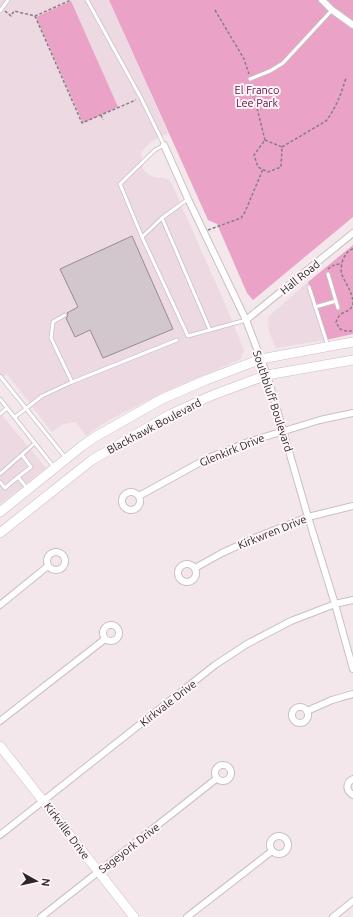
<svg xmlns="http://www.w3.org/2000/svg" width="353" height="917" font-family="Ubuntu,sans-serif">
<rect width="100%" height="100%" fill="#f3e7ec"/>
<g fill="#edd9e2">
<path d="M0 0H109L168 133 152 141 142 151 141 156 143 169 148 174 154 177 164 178 168 179 171 182 226 306 244 350 241 359 160 394 102 424 86 436 76 422 63 424 52 432 7 374 0 379Z"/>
<path d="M308 282 326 340 276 348 269 332 268 317Z"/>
<path d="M0 413 46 468 0 504Z"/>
</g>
<g fill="#eaa3c7">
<path d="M109 0H353V217L253 300 247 293 217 224 208 220Z"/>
<path d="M71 1 118 107 83 123 36 17Z"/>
<path d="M353 245V334L326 340 308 282Z"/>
</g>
<path fill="#d2c7cc" stroke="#978c91" d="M132 236 173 329 103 358 90 330 75 337 66 318 68 316 67 313 78 307 60 269Z"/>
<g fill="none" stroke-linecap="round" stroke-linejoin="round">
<defs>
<g id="lane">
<path d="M87 0 141 98 164 145 155 150 120 184 142 237"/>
<path d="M0 11 8 0"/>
<path d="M250 79 270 71 283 63 332 10"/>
<path d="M188 199 162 218 142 237 188 336 246 320"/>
<path d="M162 218 210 330"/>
<path d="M328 274 338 308"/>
<path d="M309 287 328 346"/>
<path d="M315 307 336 301"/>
<path d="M65 315 53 322 51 338 72 382"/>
<path d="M0 376 65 457"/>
<path d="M0 399 53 466"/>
<path d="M0 414 7 408"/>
<path d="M15 417 42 396 72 382 177 340"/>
<path d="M0 474 35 443"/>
<path d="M18 477 31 467 22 455"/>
<path d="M0 482 5 488 18 477 27 488"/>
</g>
<g id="street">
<path d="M322 0 332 10 353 25"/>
<path d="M164 145 188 199 246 320 267 375 308 517 335 604 353 669"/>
<path d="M246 320 353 233"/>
<circle cx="131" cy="501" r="9"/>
<path d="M139 496 208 458 248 442 320 420 353 413"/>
<circle cx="56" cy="561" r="9"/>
<circle cx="187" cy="573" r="9"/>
<path d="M195 568 222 553 257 537 308 517 353 506"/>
<path d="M0 605 48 566"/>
<circle cx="111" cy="633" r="8"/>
<circle cx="300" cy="715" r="8"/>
<path d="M307 711 332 700 353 694"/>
<path d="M0 721 105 639"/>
<circle cx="223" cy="773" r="8"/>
<path d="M353 779C345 783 346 791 353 795"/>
<path d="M0 835 215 665 247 644 291 621 335 604 353 600"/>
<circle cx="279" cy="845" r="9"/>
<path d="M41 917 216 779"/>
<path d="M187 917 272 851"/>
<path d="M333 917 353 901"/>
</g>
<g id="secondary">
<path d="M0 512 82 446 95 437 162 399 206 380 261 359 353 342"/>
<path d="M0 533 92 460 171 414 213 395 267 375 353 360"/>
<path d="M0 746C45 803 89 860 134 917"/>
</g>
</defs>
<use href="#lane" stroke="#cabfc4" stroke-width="4.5"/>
<use href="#street" stroke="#cabfc4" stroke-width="8"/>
<use href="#secondary" stroke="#cabfc4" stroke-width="10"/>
<g stroke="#867e82" stroke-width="1.5" stroke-dasharray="3 2" stroke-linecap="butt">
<path d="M215 10 244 59 249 74"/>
<path d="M5 11 11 16 14 11 35 16 71 0"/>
<path d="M35 16 82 123 136 100"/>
<path d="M251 84 265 140"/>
<path d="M101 115 103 120"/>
<path d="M265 140 282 147 281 167 268 172 258 167 254 155Z"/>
<path d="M282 147 326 121C336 108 341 94 346 78"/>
<path d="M208 230 241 218 245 212 263 169"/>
<path d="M353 249C344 251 339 267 342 275 346 285 353 292 353 304 351 312 343 311 339 316 338 318 337 320 336 322L340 329 346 331H353"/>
<path d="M328 269C332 265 336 264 342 264"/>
</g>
<use href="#lane" stroke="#fff" stroke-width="3"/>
<use href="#street" stroke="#fff" stroke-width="6"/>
<use href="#secondary" stroke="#fff" stroke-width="9"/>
</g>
<g text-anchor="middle" stroke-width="4" stroke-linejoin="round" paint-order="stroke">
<g font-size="11" fill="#5f0b41" stroke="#fef5f9">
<text x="257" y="94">El Franco<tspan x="257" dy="13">Lee Park</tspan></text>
</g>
<g font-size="11" fill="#2c282a" stroke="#fef5f9">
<text transform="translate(300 277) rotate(-39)" y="4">Hall Road</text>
<text transform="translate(273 401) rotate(72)" y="4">Southbluff Boulevard</text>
<text transform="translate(154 426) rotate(-28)" y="4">Blackhawk Boulevard</text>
<text transform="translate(232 450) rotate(-22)" y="4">Glenkirk Drive</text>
<text transform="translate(272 532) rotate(-22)" y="4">Kirkwren Drive</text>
<text transform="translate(168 703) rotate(-38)" y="4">Kirkvale Drive</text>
<text transform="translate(67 831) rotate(53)" y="4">Kirkville Drive</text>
<text transform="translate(129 848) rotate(-38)" y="4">Sageyork Drive</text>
</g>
</g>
<g transform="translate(36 881) rotate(98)" stroke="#fef5f9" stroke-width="3" paint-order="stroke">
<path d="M0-3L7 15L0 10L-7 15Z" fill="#2c282a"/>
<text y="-6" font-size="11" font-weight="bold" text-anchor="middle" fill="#2c282a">N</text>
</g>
</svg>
